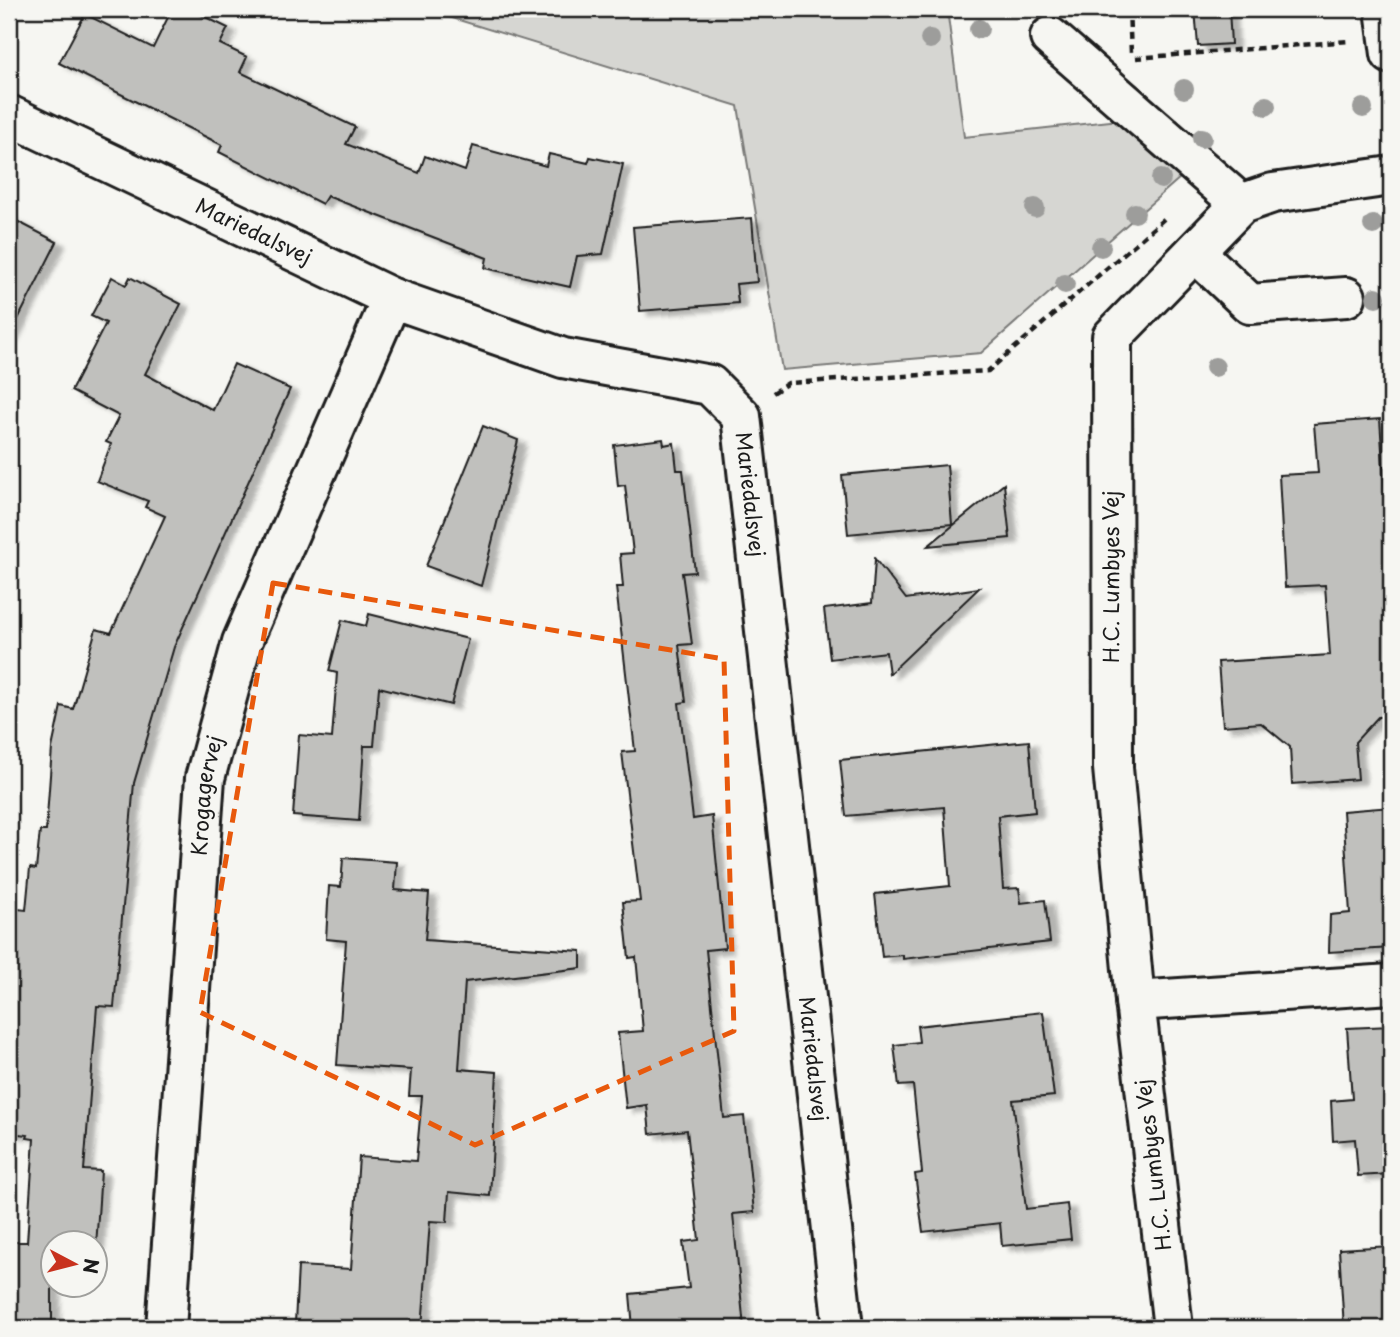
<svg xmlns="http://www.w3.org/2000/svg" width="1400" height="1337" font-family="'Playpen Sans',sans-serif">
<defs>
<filter id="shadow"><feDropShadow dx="8" dy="4.5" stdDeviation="2" flood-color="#0004"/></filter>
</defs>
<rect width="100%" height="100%" fill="#f6f6f2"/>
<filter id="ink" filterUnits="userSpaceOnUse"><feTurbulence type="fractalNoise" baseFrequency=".0143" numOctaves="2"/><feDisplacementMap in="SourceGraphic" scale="14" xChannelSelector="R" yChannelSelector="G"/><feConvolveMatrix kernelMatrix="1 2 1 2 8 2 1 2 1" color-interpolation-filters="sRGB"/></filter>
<g filter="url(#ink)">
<path fill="#d6d6d2" stroke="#797977" stroke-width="2" d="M423 9H947L964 137 1119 120 1181 177 981 353 782 370 738 106Z"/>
<g fill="#c0c0bd" stroke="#1c1c1c" stroke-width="2" filter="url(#shadow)">
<path d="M172 9H189L228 28 220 44 247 57 240 72 355 127 346 144 419 173 425 156 465 171 473 146 546 166 549 154 588 163 590 157 623 164 603 254 577 256 570 287 485 268 487 258 327 196 322 204 219 152 222 145 59 63 85 14 153 48Z"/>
<path d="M1195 9H1229L1231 44 1198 46Z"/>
<path d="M9 217 57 242 9 337Z"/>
<path d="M752 218 757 282 736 284 738 303 640 311 633 227Z"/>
<path d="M112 277 126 285 130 277 181 304 145 374 213 410 234 364 290 389 174 647 134 783 114 1007 97 1006 84 1170 101 1171 96 1247 94 1242H52V1328H9L12 1242H27L34 1139 27 1138 28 1135 9 1133V908L26 910 30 868 36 869 40 831H46L52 748 61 706 73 709 96 629 111 633 165 516 145 507 148 501 97 481 111 444 106 442 119 416 71 391 106 323 91 316Z"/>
<path d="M1380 419 1391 587V716L1378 717 1355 742 1358 779 1292 784 1290 747 1261 723 1223 726 1218 662 1330 655 1325 585 1285 587 1279 475 1318 473 1314 424Z"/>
<path d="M483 426 518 440 481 586 426 566Z"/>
<path d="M663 439 664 445 674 443 677 470H683L695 572 682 573 692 644 679 645 686 702 679 703 693 819 712 816 725 948 706 950 724 1118 744 1116 754 1212 733 1214 744 1328H633L630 1294 689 1288 683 1242 699 1240 687 1130 650 1134 647 1105 626 1108 618 1033 643 1031 636 957 629 958 623 902 640 901 622 752 635 751 616 587H623L620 554 633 553 625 485 618 486 614 445Z"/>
<path d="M947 465 952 524 848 534 842 475Z"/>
<path d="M1004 484 1010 538 928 546Z"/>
<path d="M875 559 906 599 979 588 889 674 886 652 830 659 824 609 872 603Z"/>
<path d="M369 614 468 639 451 705 379 687 374 746H364L359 821 293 816 299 735 332 738 337 673 329 671 342 620 366 626Z"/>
<path d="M1029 741 1035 812 998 816 1003 889 1019 888 1021 903 1045 900 1050 942 903 959V955L882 957 875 894 950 886 944 807 846 816 840 760Z"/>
<path d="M1391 807V948L1329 952 1330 915 1350 913 1343 811Z"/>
<path d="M343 858 397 862 395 890 429 893 425 940 581 951V968L465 982 459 1069 497 1072 490 1196 449 1192 447 1222 430 1221 422 1328 295 1323 298 1266 351 1269 359 1157 416 1161 422 1096H409L411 1070 337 1065 346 941 326 939 329 886 341 887Z"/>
<path d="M1043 1012 1054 1096 1013 1100 1026 1209 1067 1204 1071 1239 1002 1246 1000 1223 923 1232 915 1174 922 1173 913 1085 899 1086 894 1045 919 1042 917 1026Z"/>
<path d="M1391 1026V1174L1358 1176 1355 1139 1333 1141 1331 1101 1352 1099 1347 1028Z"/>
<path d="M1391 1246V1328H1344L1339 1249Z"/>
</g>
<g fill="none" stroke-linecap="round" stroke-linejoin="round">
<defs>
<g id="minor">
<path d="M1385 9 1391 54"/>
<path d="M1050 37 1241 204"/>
<path id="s1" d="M9 115 392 298 563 358 710 385 741 416 843 1328"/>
<path d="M1195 252 1250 304 1346 297"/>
<path d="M1135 1001 1391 984"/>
<path id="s2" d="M166 1328 205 778 242 642 392 298"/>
<path d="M1173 1328 1135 1001 1113 768 1112 337 1241 204 1273 193 1391 176"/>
</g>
</defs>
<use href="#minor" stroke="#1c1c1c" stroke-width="44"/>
<g stroke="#1c1c1c" stroke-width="4.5" stroke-dasharray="7 5" stroke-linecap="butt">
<path d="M1129 9 1131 53"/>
<path d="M1136 58 1350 41"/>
<path d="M773 393 788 383 988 371 1165 218"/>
</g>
<use href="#minor" stroke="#f6f6f2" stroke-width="38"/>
</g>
<g fill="#9d9d9b">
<circle cx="979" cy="29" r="10"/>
<circle cx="930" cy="39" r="10"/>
<circle cx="1184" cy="89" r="10"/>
<circle cx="1266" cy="106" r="10"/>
<circle cx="1363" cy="108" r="10"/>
<circle cx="1202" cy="138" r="10"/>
<circle cx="1161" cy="179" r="10"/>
<circle cx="1035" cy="208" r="10"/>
<circle cx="1135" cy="213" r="10"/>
<circle cx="1373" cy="225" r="10"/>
<circle cx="1101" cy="247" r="10"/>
<circle cx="1065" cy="284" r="10"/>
<circle cx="1376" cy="297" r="10"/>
<circle cx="1215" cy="367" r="10"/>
</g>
</g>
<path fill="none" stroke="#e8590c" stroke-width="5" stroke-dasharray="14 9" stroke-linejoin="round" d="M273 583 724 659 734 1031 475 1145 200 1012Z"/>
<g text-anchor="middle" stroke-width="6" stroke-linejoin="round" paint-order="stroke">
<g font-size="21" fill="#1c1c1c" stroke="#f6f6f2">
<text dy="7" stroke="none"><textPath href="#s1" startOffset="271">Mariedalsvej</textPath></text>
<text dy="7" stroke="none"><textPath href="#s1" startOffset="878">Mariedalsvej</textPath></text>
<text transform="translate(1112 577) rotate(-90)" y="7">H.C. Lumbyes Vej</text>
<text dy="7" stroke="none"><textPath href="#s2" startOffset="534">Krogagervej</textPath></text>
<text dy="7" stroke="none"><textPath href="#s1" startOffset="1446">Mariedalsvej</textPath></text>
<text transform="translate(1154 1165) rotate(-97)" y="7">H.C. Lumbyes Vej</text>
</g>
</g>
<rect width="1400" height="1337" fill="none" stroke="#f6f6f2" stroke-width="35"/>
<rect x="18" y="18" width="1365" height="1302" fill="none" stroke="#1c1c1c" stroke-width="2.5" filter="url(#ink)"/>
<g transform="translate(74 1264) rotate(97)"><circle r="33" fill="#f6f6f2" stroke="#9f9f9c" stroke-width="2"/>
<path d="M0-5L12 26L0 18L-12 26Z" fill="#c8321e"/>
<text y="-10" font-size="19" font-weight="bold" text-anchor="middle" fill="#1c1c1c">N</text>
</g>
</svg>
